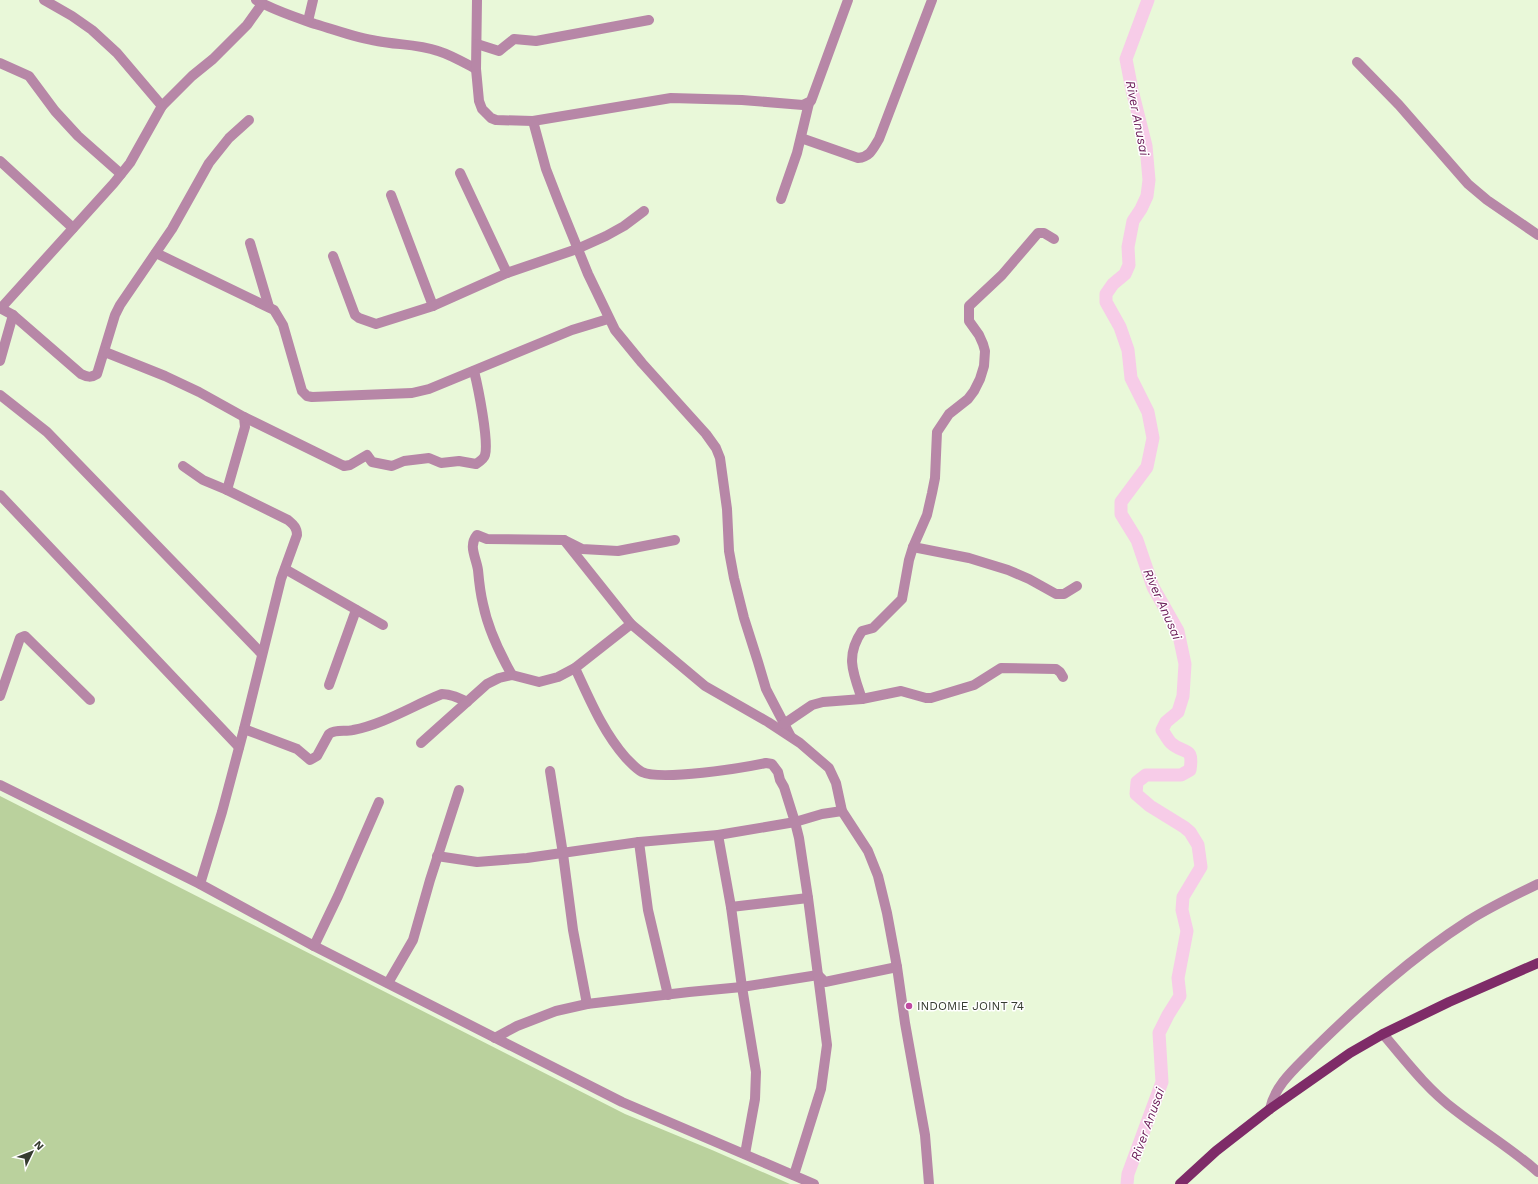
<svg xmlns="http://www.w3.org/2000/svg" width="1538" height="1184" font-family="'Work Sans',sans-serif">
<rect width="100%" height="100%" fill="#e9f8d9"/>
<path fill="#bad19d" d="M0 796 625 1114 712 1150 790 1184H0Z"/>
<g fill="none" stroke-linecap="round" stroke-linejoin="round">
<path stroke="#f7cce8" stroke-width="13" d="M1127 1184 1128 1174 1162 1082 1159 1033 1168 1015 1180 996 1178 978 1187 931 1182 910 1183 897 1201 867 1198 845 1190 832 1184 827 1150 806 1136 794 1137 782 1146 775H1181L1190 770C1194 745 1184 755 1171 743 1168 740 1165 734 1162 730L1166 722 1178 712 1183 696 1185 664 1178 631 1153 587 1137 540 1121 514V502L1147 467 1153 438 1148 412 1131 378 1128 350 1120 327 1106 302V294L1113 284 1125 274 1129 265 1128 247 1133 221 1141 209 1147 196 1149 180 1146 146 1132 90 1126 59 1148 0"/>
<g stroke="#b787a7" stroke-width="10">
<path d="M44 0 72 16 92 30 117 53 162 106"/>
<path d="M256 0C275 11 295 17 315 24 336 30 356 38 377 41 397 45 418 44 438 51 451 55 463 62 476 69"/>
<path d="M477 0 476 69 479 101 482 109 491 118 496 120 533 121 671 98 742 100 803 105 811 101 848 0"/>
<path d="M308 21 313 0"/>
<path d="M477 44 499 51 514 39 536 41 649 20"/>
<path d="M1357 62 1399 105 1468 184 1487 200 1538 235"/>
<path d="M0 63 29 76 55 111 78 136 121 174"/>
<path d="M533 121 546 169 558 200 588 274 615 330 642 363 706 434 716 448 720 458 727 509 729 551 734 578 744 618 758 662 766 689 790 735"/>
<path d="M801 138 858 158C870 157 873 149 879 139L932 0"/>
<path d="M0 161 73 228"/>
<path d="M460 173 507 273"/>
<path d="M391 195 433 306"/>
<path d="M781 199 797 153 809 103"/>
<path d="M250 243 269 307"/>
<path d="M156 253 274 310 283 325 302 391 307 396 312 397 412 393 429 389 572 330 608 319"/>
<path d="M333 256 355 315 359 318 376 324 433 306 507 273 577 249 606 236 624 226 644 211"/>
<path d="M0 308 13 315 81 374C87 377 91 378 97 374L115 315 120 305 172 229 209 163 229 138 249 120"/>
<path d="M1 308 114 183 130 163 162 106 192 76 213 59 247 25 262 4"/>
<path d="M105 352 165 376 199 392 244 417 245 427 227 490"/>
<path d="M0 361 13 315"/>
<path d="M0 395 47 432 262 654"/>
<path d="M244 417 344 466 350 465 367 455 372 462 392 466 404 461 429 458 441 463 459 461 476 464C479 462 484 459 485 455 489 441 478 387 474 371"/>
<path d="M183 466 203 480 227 490 288 520C294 525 297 528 297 535L281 579 244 729 222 812 200 884"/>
<path d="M0 495 239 747"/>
<path d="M564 540 631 624 705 686 768 722 800 743 829 768 836 783 842 811 868 851 878 876 887 913 897 967 905 1023 925 1135 929 1184"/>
<path d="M913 547 969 558 1008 570 1029 579 1056 594H1064L1077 586"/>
<path d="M285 569 383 625"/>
<path d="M512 675C499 652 488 629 483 604 480 592 479 581 478 570 476 557 468 546 477 535L487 539 564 540 582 549 618 551 675 540"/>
<path d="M329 685 356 610"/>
<path d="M0 696 20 638 25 636 90 700"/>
<path d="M862 699C853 673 845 656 862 631L873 628 902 599 909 560 913 547 927 515 932 493 935 478 937 432 949 414 968 399 974 391 980 379 984 366 985 351 983 344 979 335 969 321V306L1002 275 1038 233H1044L1054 239"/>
<path d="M784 724 812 705 823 702 862 699 901 691 926 698H931L974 685 1001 668 1056 669 1060 672 1063 677"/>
<path d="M244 729 297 749 310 760 317 756 329 734C336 729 345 732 353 730 384 724 412 706 442 694 451 694 459 698 467 702"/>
<path d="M421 743 487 684 499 678 512 675 539 682 558 677 575 668 631 624"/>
<path d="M550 771 563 854 573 930 587 1004"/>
<path d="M0 785 200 884 314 946 622 1102 814 1184"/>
<path d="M718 835 731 907 742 987 756 1072 755 1099 745 1154"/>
<path d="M639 842 648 910 668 995"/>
<path d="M437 856 477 862 527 858 639 842 718 835 795 822 784 787 780 780 778 772 772 764 766 763C743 768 661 781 642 772 636 769 631 763 626 758 603 732 590 700 575 668"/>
<path d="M731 907 808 898"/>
<path d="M314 946 338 896 379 802"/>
<path d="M388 983 413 940 430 880 459 790"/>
<path d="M1383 1034C1405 1060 1427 1089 1455 1110 1482 1131 1512 1149 1538 1172"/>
<path d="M495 1038 517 1026 556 1011 587 1004 689 992 742 987 818 975 825 982 897 967"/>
<path d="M1270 1109C1275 1084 1297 1067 1314 1049 1362 1002 1412 957 1468 921 1490 907 1515 895 1538 884"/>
<path d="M794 1175 821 1089 827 1045 808 898 799 838 795 822 822 814 842 811"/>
</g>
<path stroke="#7e2b68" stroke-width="10" d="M1180 1184 1216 1151 1270 1109 1350 1053 1383 1034 1449 1002 1538 963"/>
</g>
<circle fill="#c04aa1" stroke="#fff" stroke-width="1.5" cx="909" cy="1006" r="4"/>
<g text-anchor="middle" stroke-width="3" stroke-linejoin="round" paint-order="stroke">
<g font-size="12" fill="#353b2f" stroke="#fff" text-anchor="start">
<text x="917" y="1010">INDOMIE JOINT 74</text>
</g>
<g font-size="13" font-style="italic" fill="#6e205b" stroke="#fff">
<text transform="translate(1138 118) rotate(79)" y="5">River Anusai</text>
<text transform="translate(1163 604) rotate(66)" y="5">River Anusai</text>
<text transform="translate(1147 1124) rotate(-70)" y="5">River Anusai</text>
</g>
</g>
<g transform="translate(32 1152) rotate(47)" stroke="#ffffff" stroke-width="3" paint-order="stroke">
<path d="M0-3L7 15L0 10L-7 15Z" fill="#353b2f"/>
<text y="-6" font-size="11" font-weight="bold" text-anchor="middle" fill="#353b2f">N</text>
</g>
</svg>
